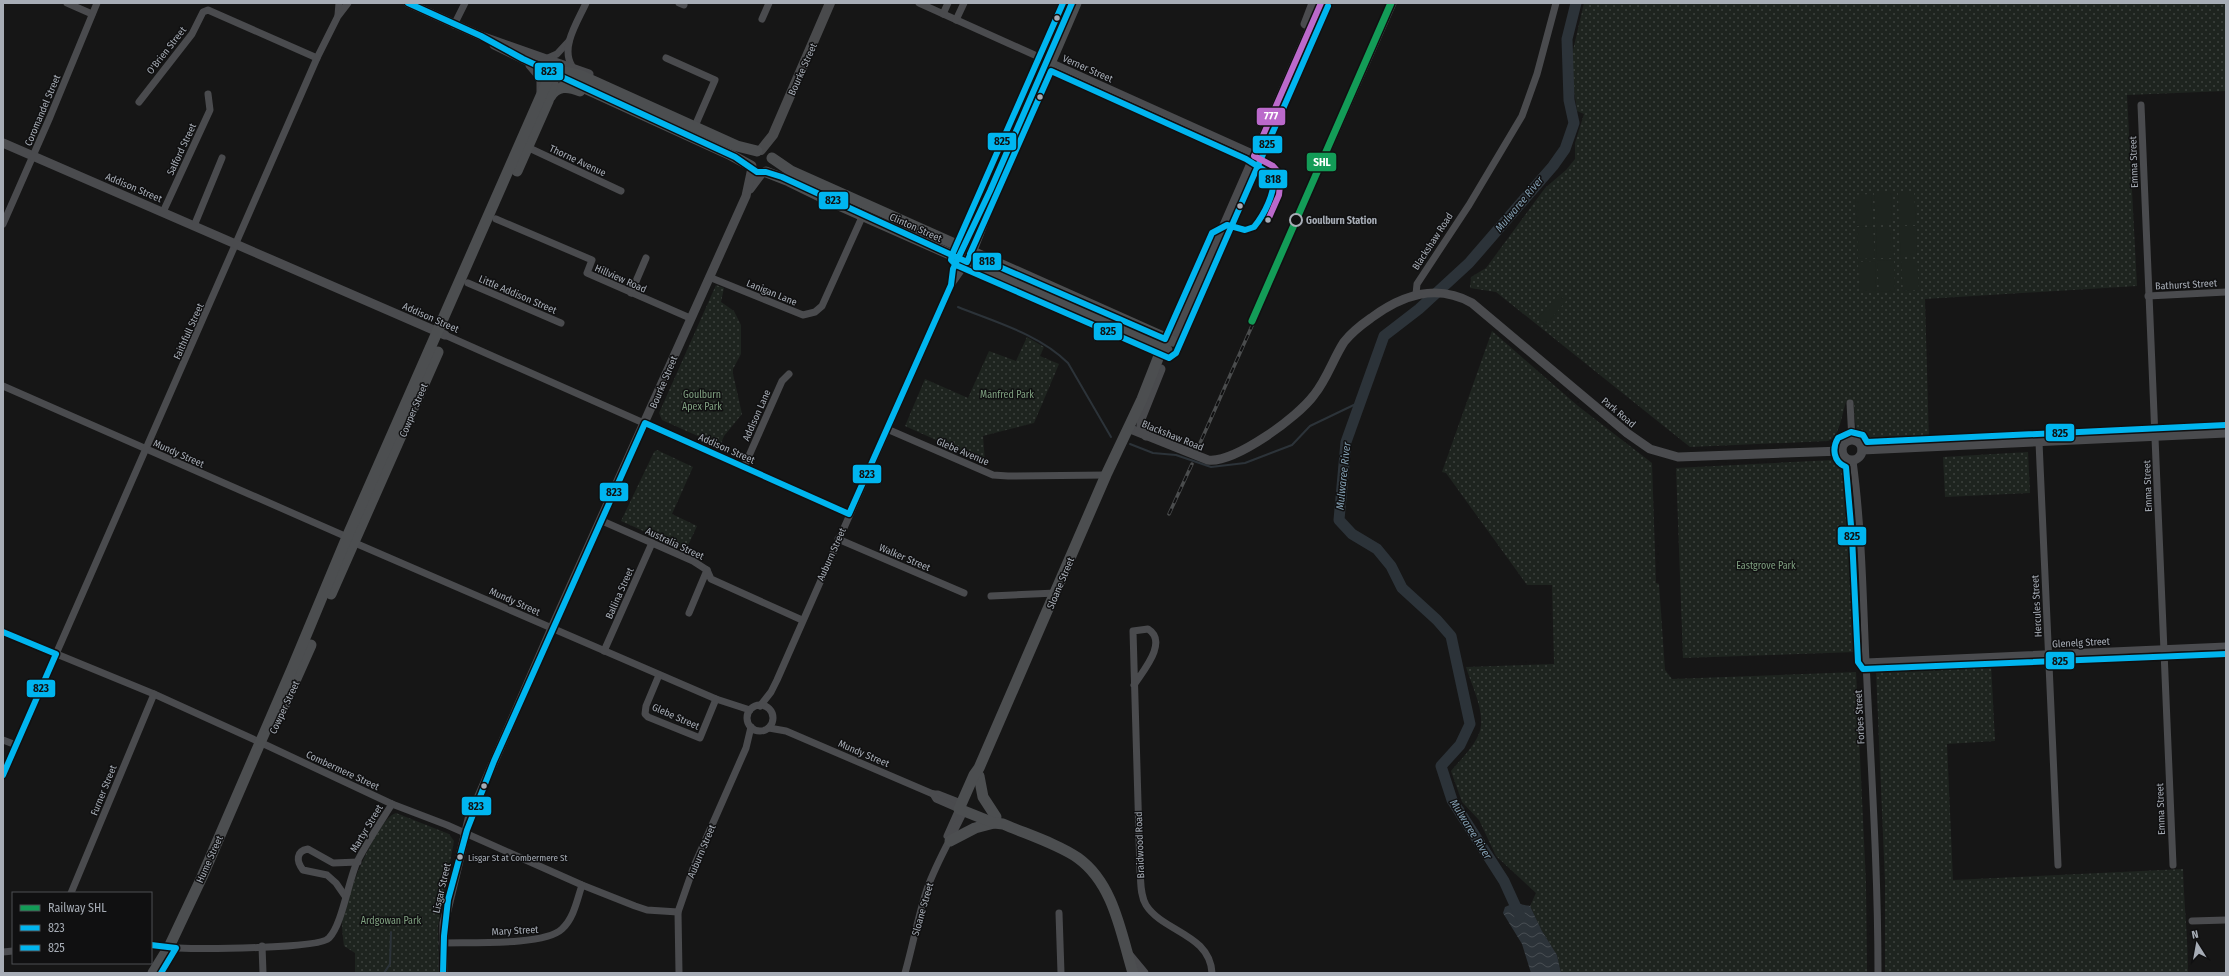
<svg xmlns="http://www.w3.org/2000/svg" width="2229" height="976" font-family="'Fira Sans Condensed',sans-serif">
<defs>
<pattern id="grass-dots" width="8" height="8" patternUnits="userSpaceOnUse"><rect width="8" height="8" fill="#1e241f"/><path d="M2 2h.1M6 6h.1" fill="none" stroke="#3c413d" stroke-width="1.8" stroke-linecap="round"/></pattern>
<pattern id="water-waves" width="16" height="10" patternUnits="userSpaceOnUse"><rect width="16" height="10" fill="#2c3339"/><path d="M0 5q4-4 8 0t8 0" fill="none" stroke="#484e53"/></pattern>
</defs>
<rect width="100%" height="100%" fill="#161616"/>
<g fill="url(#grass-dots)">
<path d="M1584 3H2226V91L2127 95 2137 286 1925 299 1929 441 1868 444C1852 435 1856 416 1853 401L1846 402C1842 413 1840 437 1828 441L1690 447 1496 292 1470 288 1471 277 1486 268 1545 188 1566 170 1575 159V143L1584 114 1577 111 1570 63Z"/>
<path d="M716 285 724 288 721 302 734 311 741 325V354L733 369V374L742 414 724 436 720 446 662 420 659 413Z"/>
<path d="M1492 331 1578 406 1652 463 1656 583 1659 584 1665 670 1672 679 1856 672 1866 883 1867 973H1561L1557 955 1542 931 1530 906 1536 893 1496 856 1479 820 1462 802 1451 771C1460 760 1472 749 1478 736 1488 716 1472 687 1466 667L1554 664 1552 585H1527L1446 473 1442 472Z"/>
<path d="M1027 337 1044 347 1040 356 1059 364 1034 423 983 436 985 462 905 426 925 379 968 398 989 351 1016 361Z"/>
<path d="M657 450 693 467 672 514 697 526 686 550 621 521 654 452Z"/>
<path d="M2028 452 2030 493 1945 497 1943 457Z"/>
<path d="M1832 460 1842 466 1847 479 1856 652 1683 658 1676 468Z"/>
<path d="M1991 664 1995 741 1947 744 1953 880 2183 869C2184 904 2188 938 2188 973H1885V882L1876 671Z"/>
<path d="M396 813 449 834 454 841 438 926 439 973H355V953L344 946C343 937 341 925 343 915 347 896 377 818 396 813Z"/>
</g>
<g fill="#1e241f">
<path d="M1898 192H1914L1916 223H1899Z"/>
<path d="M1874 193H1891L1892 224H1876Z"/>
<path d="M1871 194 1873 225 1857 226 1855 195Z"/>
<path d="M1899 226H1916L1917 257H1901Z"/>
<path d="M1873 227 1875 258 1858 259 1857 228Z"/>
<path d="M1876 227H1892L1894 258H1877Z"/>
<path d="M1917 259 1919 290 1903 291 1901 260Z"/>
<path d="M1894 260 1895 291 1879 292 1877 261Z"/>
<path d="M1875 261 1876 293H1860L1858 262Z"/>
<path d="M1559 294 1566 301 1546 325 1538 318Z"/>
</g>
<path fill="url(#water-waves)" d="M1514 903 1530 906 1542 931 1557 955 1561 973H1531L1522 944 1503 913 1505 907Z"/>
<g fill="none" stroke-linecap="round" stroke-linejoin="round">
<g stroke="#2c3339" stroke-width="2">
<path d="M958 307C995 322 1039 334 1068 363L1111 437"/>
<path d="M1130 444 1153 453 1176 455 1211 467 1245 463 1292 445 1310 426 1360 402"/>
<path d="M384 973 390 964 391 932"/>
</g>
<path stroke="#2c3339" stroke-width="11" d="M1520 916 1504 881 1452 800 1441 766 1460 745 1470 724 1451 636 1437 620 1402 588 1391 566 1377 549 1352 534 1339 520 1346 442 1384 336 1419 309 1469 263 1553 166 1565 149 1574 123 1569 100 1567 39 1576 3"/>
<g stroke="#4a4b4e" stroke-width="7">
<path d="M67 3 92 14"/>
<path d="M679 3 684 5"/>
<path d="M919 3 1250 152"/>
<path d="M943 14 948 3"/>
<path d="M338 15 339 3"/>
<path d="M762 19 769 3"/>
<path d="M956 20 964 3"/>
<path d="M454 25 465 3"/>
<path d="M548 58 557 54 569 41"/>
<path d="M666 58 715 80 695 126"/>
<path d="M572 66C560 47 578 21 586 3"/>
<path d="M139 102 192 34 203 12 208 10 317 58"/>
<path d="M2141 105 2173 865"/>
<path d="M527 147 621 191"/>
<path d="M163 212 210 110 208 94"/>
<path d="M496 219 592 260 587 273 690 318"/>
<path d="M3 224 50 117 97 3"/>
<path d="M194 226 222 158"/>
<path d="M709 277 803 315 815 312 822 306 863 215"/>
<path d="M468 283 561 323"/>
<path d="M951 285 967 262"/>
<path d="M631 293 646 258"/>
<path d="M1416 294 1417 284 1469 205 1522 116 1537 74 1556 3"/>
<path d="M2148 296 2226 292"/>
<path d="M445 335 849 514"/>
<path d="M3 386 347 537"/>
<path d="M1850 403 1852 440"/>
<path d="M887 429 993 475 1008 476 1106 475"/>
<path d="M2039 442 2058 865"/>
<path d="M1853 461C1862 528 1863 595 1866 662 1871 766 1878 869 1878 973"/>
<path d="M744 467 782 381 789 374"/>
<path d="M600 520 693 561 707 570 711 579 802 620"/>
<path d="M838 539 964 593"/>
<path d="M355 543 716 699 750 710"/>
<path d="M991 596 1056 593"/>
<path d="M689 613 707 570"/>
<path d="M3 632 154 694 266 745 392 804 447 825 582 885 635 906 647 910 678 912"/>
<path d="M604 651 652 543"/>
<path d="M1866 662 2226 646"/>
<path d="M659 675 646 706 645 714 648 717 700 738 716 699"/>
<path d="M1134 685C1142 672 1169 642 1148 629L1133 631 1140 871C1141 882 1140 895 1146 905 1163 932 1210 934 1212 973"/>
<circle cx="760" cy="718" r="13"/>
<path d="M760 706 771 692 777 680 951 285 953 269 959 258"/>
<path d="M769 728 786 731 933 794H938L961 803"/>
<path d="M3 740 16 745"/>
<path d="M3 775 317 58 338 16 348 3"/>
<path d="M933 794 936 799 959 809 947 836"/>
<path d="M71 893 154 694"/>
<path d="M345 896 336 883 327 875 303 870C296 861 296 851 308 849L333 863 358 862"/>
<path d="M1059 913 1061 973"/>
<path d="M2192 921 2226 920"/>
<path d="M442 943C469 942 544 946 562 929 574 918 577 900 582 885"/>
<path d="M151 945C160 946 169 948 178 948 199 949 320 949 329 938 342 925 348 882 357 862 367 842 380 823 392 804"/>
<path d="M262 946 263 973"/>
<path d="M3 952 13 951"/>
<path d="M679 973 678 912 694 866 746 748 751 727"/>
<path d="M905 973C913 945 918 916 927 889 937 861 952 837 964 811"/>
</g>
<g stroke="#4a4b4e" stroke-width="9">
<path d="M408 3 481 36 589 74"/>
<path d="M1305 24 1313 3"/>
<path d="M494 45 554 74"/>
<path d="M530 65 541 78V92"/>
<path d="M3 143 445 335"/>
<path d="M750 189 762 173"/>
<path d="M1166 338 1196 274"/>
<path d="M1173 342 1321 3"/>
<path d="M1128 428 1208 460C1235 463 1298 417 1314 395 1327 379 1333 359 1344 342 1352 332 1361 325 1371 318 1402 295 1436 283 1472 303L1627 433 1650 449 1678 457 1842 451"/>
<path d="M1146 436 1141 426V419L1161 369"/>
<circle cx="1852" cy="450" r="10"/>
<path d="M1862 450 2226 433"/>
<path d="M1129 955 1144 973"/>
<path d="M443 973 444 923 469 819 552 628 746 196 752 168"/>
</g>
<path stroke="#494a4c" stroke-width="10" d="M761 150 773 135 830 3"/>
<g stroke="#4c4e50" stroke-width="11">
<path d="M554 74 729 154 751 166"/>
<path d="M550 97C557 85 568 86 580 91"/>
<path d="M772 158 791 171 1172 341"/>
<path d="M517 171 548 101 555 74"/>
<path d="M766 172 789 181 832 202 1167 350"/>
<path d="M961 254 976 221"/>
<path d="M969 258 994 193 1076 3"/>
<path d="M331 594 438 352"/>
<path d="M282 710 311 645"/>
<path d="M979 776 983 797 996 817"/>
<path d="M950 841 975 828 994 823"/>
<path d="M153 973 169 947 202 877 292 669 347 537 548 80C558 69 569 72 582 76L737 146 757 151"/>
<path d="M1133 973C1121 934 1114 884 1078 858 1058 844 1026 834 1003 824L994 823 959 809 974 775 979 768 1106 475 1142 399 1166 338"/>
</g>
<defs>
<g id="rail">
<path d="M1197 450 1395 3"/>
<path d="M1169 514 1192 464"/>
</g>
</defs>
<use href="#rail" stroke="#4a4c4d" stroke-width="3.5"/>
<use href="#rail" stroke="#101011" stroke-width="2" stroke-dasharray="6" stroke-linecap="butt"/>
<defs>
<g id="bus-1">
<path d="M408 3 481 36 523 59 735 157 757 172H766L782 177 967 262 971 253"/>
<path d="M3 632 56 654 3 775"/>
<path d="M151 945 176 948 161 973"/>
<path d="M443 973 444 936 448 900 467 830 494 761 645 423 849 514 951 285 953 269 990 191 1072 3"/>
</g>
<g id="bus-2">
<path d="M1063 3 952 255 951 260 956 265 1169 358 1176 353 1328 6"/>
<path d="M2226 425 1867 442 1863 435 1851 432 1838 438C1832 448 1833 462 1846 467L1852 537 1858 662 1863 669 2226 654"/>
</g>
<path id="bus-3" d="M1051 71 1246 159 1273 176C1276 192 1264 215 1254 227L1245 230 1227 225 1212 233 1165 339 970 254Z"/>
<path id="bus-4" d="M1268 220 1279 195 1281 175 1273 166 1254 156 1321 3"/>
</defs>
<use href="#bus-1" stroke="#101011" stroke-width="9"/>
<use href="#bus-2" stroke="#101011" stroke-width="9"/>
<use href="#bus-3" stroke="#101011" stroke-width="9"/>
<use href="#bus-4" stroke="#101011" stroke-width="9"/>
<use href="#bus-1" stroke="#00b5ef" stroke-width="6"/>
<use href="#bus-2" stroke="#00b5ef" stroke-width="6"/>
<use href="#bus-3" stroke="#00b5ef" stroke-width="6"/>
<use href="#bus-4" stroke="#bb69cb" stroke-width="6"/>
<defs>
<path id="rail-1" d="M1252 321 1391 3"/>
</defs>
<use href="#rail-1" stroke="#101011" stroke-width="10"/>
<use href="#rail-1" stroke="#139c57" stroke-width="7"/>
</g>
<g fill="#a7adb6" stroke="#101011" stroke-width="1.5">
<circle cx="1057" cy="18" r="3.5"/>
<circle cx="1040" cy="97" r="3.5"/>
<circle cx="1240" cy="206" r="3.5"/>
<circle cx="1268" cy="220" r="3.5"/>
<circle cx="484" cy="786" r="3.5"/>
<circle cx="460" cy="857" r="3.5"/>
</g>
<circle fill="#101011" stroke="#a7adb6" stroke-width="2" cx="1296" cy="220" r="6"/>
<g text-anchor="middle" stroke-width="3" stroke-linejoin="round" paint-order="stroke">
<g font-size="9" fill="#a7adb6" stroke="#101011" text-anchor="start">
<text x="468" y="861">Lisgar St at Combermere St</text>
</g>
<g font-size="10" fill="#a7adb6" stroke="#101011">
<text transform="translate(166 50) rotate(-52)" y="4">O'Brien Street</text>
<text transform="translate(1088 68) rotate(24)" y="4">Verner Street</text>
<text transform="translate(802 69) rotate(-66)" y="4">Bourke Street</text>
<text transform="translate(42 110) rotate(-67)" y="4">Coromandel Street</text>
<text transform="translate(181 149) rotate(-65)" y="4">Salford Street</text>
<text transform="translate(578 160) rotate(25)" y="4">Thorne Avenue</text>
<text transform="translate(2133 162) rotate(-92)" y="4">Emma Street</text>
<text transform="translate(134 187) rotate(23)" y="4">Addison Street</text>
<text transform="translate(916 227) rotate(24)" y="4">Clinton Street</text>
<text transform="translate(1432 241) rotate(-57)" y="4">Blackshaw Road</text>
<text transform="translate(621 278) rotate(24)" y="4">Hillview Road</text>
<text transform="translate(2186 284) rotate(-3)" y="4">Bathurst Street</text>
<text transform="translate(772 292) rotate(22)" y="4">Lanigan Lane</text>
<text transform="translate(518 294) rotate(23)" y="4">Little Addison Street</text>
<text transform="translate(431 317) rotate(24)" y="4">Addison Street</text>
<text transform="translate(188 331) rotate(-66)" y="4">Faithfull Street</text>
<text transform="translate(663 382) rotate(-67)" y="4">Bourke Street</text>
<text transform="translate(413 410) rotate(-67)" y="4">Cowper Street</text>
<text transform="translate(1619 412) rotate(40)" y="4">Park Road</text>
<text transform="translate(756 415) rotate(-66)" y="4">Addison Lane</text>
<text transform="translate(1173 435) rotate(22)" y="4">Blackshaw Road</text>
<text transform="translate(727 448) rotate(24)" y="4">Addison Street</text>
<text transform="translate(963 451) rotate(23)" y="4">Glebe Avenue</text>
<text transform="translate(179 453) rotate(24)" y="4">Mundy Street</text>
<text transform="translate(2147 486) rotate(-92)" y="4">Emma Street</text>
<text transform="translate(675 543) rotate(25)" y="4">Australia Street</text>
<text transform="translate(831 554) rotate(-66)" y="4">Auburn Street</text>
<text transform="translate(905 557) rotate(23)" y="4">Walker Street</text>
<text transform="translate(1060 583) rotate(-67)" y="4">Sloane Street</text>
<text transform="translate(619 593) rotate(-66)" y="4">Ballina Street</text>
<text transform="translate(515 601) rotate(24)" y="4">Mundy Street</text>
<text transform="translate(2036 606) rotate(-93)" y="4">Hercules Street</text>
<text transform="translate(2081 642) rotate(-3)" y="4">Glenelg Street</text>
<text transform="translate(284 707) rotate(-65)" y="4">Cowper Street</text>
<text transform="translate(676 716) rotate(24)" y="4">Glebe Street</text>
<text transform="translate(1859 717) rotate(-93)" y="4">Forbes Street</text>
<text transform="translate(864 753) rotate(23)" y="4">Mundy Street</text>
<text transform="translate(343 770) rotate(25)" y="4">Combermere Street</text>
<text transform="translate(103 790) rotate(-68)" y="4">Furner Street</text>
<text transform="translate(2160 809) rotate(-92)" y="4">Emma Street</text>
<text transform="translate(366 828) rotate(-59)" y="4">Martyr Street</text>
<text transform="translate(1139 845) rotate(-92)" y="4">Braidwood Road</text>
<text transform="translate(701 851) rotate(-67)" y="4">Auburn Street</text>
<text transform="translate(209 859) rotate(-66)" y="4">Hume Street</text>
<text transform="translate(441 888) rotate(-77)" y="4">Lisgar Street</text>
<text transform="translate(922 909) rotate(-74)" y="4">Sloane Street</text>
<text transform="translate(515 930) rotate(-3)" y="4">Mary Street</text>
</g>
<g font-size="10" font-weight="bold" fill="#a7adb6" stroke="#101011" text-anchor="start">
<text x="1306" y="224">Goulburn Station</text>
</g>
<g font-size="10" fill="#7fa080" stroke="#101011">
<text x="702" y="398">Goulburn<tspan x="702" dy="12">Apex Park</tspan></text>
<text x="1007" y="398">Manfred Park</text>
<text x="1766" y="569">Eastgrove Park</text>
<text x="391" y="924">Ardgowan Park</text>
</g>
<g font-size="11" font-style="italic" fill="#809caf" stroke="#101011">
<text transform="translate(1519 204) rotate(-50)" y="4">Mulwaree River</text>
<text transform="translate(1343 476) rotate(-84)" y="4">Mulwaree River</text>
<text transform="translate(1471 829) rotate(58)" y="4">Mulwaree River</text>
</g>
</g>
<g stroke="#101011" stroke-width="1.5">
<rect x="534" y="62" width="30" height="19" rx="4" fill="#00b5ef"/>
<rect x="1256" y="107" width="30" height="19" rx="4" fill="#bb69cb"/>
<rect x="987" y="132" width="30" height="19" rx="4" fill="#00b5ef"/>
<rect x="1252" y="135" width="31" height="19" rx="4" fill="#00b5ef"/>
<rect x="1306" y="152" width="31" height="20" rx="4" fill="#139c57"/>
<rect x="1258" y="169" width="30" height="20" rx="4" fill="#00b5ef"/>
<rect x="818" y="191" width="31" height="19" rx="4" fill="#00b5ef"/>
<rect x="972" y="252" width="30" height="19" rx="4" fill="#00b5ef"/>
<rect x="1093" y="322" width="30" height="19" rx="4" fill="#00b5ef"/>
<rect x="2045" y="423" width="30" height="19" rx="4" fill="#00b5ef"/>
<rect x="852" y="464" width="30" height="20" rx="4" fill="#00b5ef"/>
<rect x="599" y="482" width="30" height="20" rx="4" fill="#00b5ef"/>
<rect x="1837" y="526" width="30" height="20" rx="4" fill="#00b5ef"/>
<rect x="2045" y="651" width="30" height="19" rx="4" fill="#00b5ef"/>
<rect x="26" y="679" width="30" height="19" rx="4" fill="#00b5ef"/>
<rect x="461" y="796" width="31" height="20" rx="4" fill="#00b5ef"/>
</g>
<g font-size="11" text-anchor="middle" font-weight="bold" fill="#fff">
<text x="1271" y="120">777</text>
<text x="1322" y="166">SHL</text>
</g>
<g font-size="11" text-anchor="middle" font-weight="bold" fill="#111">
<text x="549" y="75">823</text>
<text x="1002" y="145">825</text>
<text x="1267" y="148">825</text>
<text x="1273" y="183">818</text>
<text x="833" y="204">823</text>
<text x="987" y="265">818</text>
<text x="1108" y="335">825</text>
<text x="2060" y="437">825</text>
<text x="867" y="478">823</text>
<text x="614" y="496">823</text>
<text x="1852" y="540">825</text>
<text x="2060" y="665">825</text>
<text x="41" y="692">823</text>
<text x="476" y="810">823</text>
</g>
<rect width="2229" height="976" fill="none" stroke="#a7adb6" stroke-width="8"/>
<rect x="12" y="892" width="140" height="72" fill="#101011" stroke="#4c4f53"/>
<rect x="20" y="905" width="20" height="6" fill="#139c57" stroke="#4c4f53"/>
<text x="48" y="912" font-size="12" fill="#a7adb6">Railway SHL</text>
<rect x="20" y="925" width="20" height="6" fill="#00b5ef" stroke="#4c4f53"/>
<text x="48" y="932" font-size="12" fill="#a7adb6">823</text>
<rect x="20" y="945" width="20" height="6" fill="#00b5ef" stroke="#4c4f53"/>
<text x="48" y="952" font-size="12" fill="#a7adb6">825</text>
<g transform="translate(2197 944) rotate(349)" stroke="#101011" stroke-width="3" paint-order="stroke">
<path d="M0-3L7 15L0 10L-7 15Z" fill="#a7adb6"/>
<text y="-6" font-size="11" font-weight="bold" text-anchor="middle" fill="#a7adb6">N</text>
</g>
</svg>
